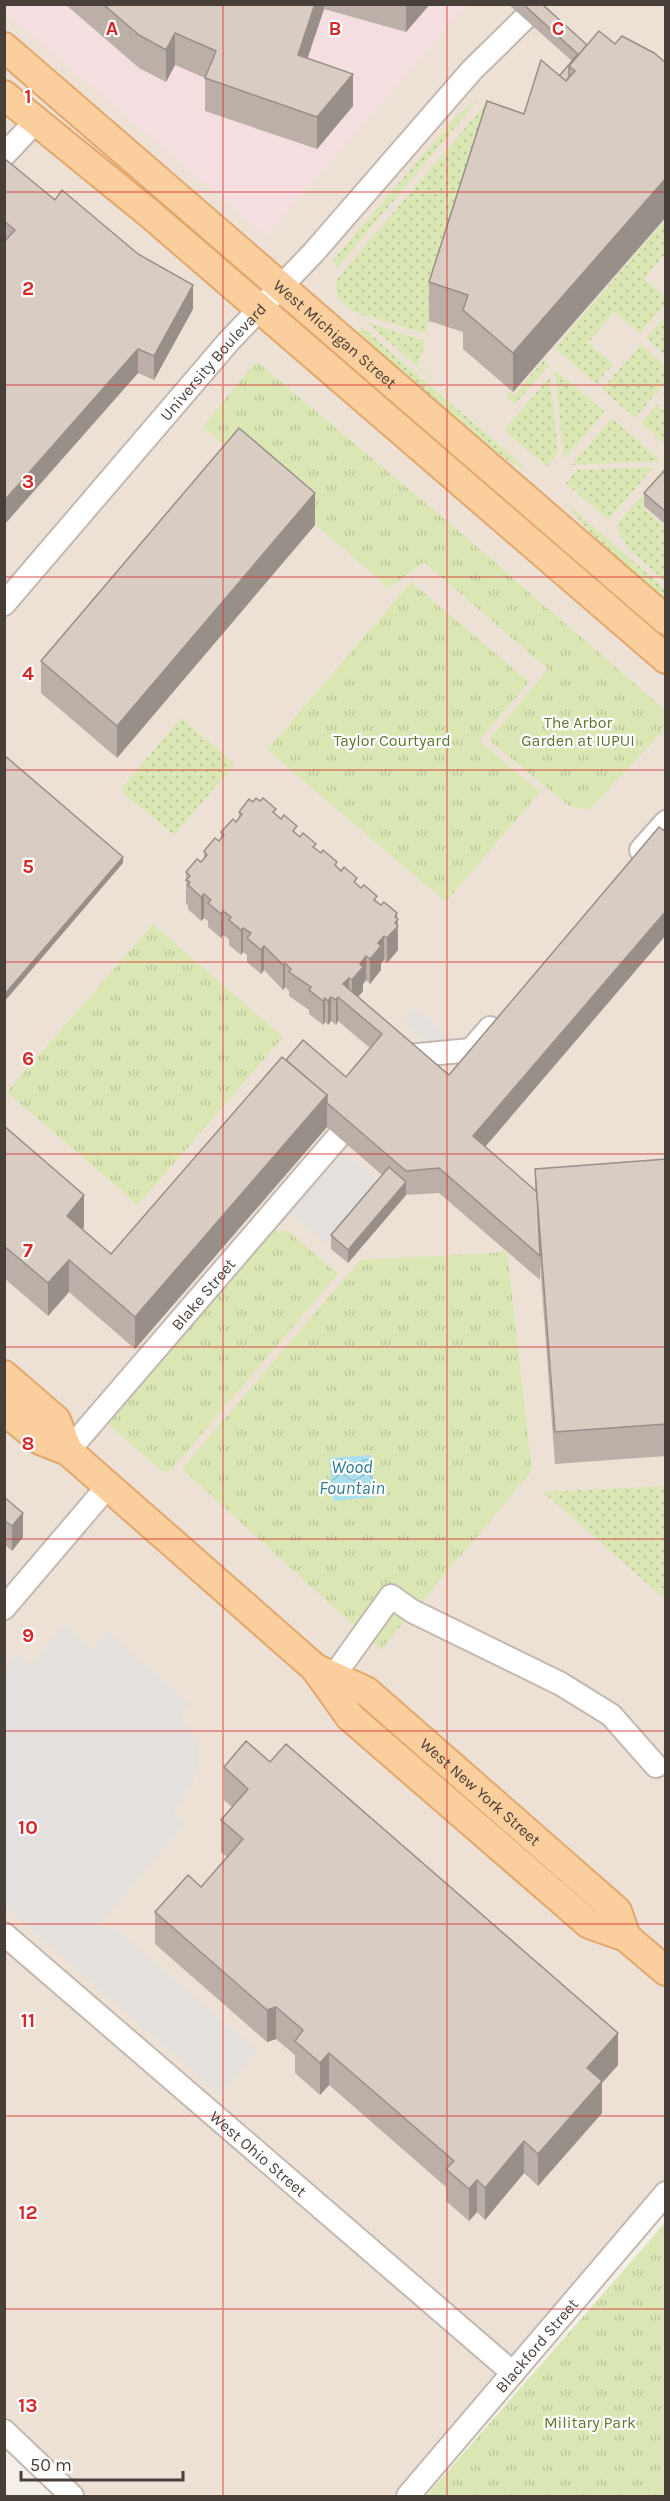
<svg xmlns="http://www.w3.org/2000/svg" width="670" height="2501" font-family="Karla,sans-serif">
<defs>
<pattern id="grass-dots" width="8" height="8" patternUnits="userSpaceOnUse" patternTransform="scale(1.5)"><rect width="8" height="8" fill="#dae7b5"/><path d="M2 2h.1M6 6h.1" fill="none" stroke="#bdc79c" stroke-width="1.8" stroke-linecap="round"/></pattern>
<pattern id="park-tufts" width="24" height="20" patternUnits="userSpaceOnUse" patternTransform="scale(1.5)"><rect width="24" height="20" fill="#dae7b5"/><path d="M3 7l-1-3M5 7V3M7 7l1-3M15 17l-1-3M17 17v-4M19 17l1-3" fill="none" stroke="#bdc79c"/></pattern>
<pattern id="water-waves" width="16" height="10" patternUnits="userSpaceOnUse" patternTransform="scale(1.5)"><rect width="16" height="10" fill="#a9e0ef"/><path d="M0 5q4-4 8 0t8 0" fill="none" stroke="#93c1ce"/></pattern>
</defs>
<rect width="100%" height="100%" fill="#f5efea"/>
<path fill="#ede1d5" d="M5 5H665V2193L408 2496H82L5 2429Z"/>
<path fill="#f4dee0" d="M5 4 467 5 266 236 5 12Z"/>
<g fill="url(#grass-dots)">
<path d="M479 99 337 268 333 260 457 115Z"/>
<path d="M490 99 498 105 425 333 354 312 337 298 336 280Z"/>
<path d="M665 220V254L644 279 665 297V304L640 333 614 312 588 343 613 364 596 384 555 348Z"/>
<path d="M665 316V355L646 338Z"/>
<path d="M366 322 423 340 425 344 418 365 448 393Z"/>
<path d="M362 327 525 467 523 469 480 443 356 335Z"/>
<path d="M641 344 665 366V383L635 418 602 389Z"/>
<path d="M544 360 549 365 516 403 508 400 507 395 510 392 514 395Z"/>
<path d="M555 370 605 412 564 459Z"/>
<path d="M550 377 558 453 547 467 504 430Z"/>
<path d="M657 405 665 412V444L641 423Z"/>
<path d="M612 418 661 461 571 465Z"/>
<path d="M654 467 608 520 566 483 577 470Z"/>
<path d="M665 467V479L642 506 665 527V581L628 548 616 526Z"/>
<path d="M563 500 665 589V604L603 549Z"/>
<path d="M181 718 235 764 174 835 120 790Z"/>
<path d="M665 1486V1599L543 1492Z"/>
</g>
<g fill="url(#park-tufts)">
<path d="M256 361 461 533 665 710V729L589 810 569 806 489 740 548 669 424 562 389 588 203 427Z"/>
<path d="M411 582 529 682 479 741 540 792 446 902 267 750Z"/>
<path d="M153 924 283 1037 138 1205 7 1092Z"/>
<path d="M272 1231H288L338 1274 171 1470 163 1472 108 1424Z"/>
<path d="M507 1252 532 1471 381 1650 182 1469 360 1260Z"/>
<path d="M665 2223V2496H426Z"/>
</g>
<g fill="#e3e0de">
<path d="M415 1008 463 1049 451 1063 403 1022Z"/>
<path d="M333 1143 383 1184 329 1246 280 1204Z"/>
<path d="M64 1624 92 1651 107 1631 189 1704 180 1717 193 1734 198 1750 197 1766 193 1782 173 1813 184 1824 98 1927 116 1929 257 2050 221 2095 5 1906V1669L17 1653 31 1666Z"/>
</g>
<path fill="url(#water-waves)" d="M371 1455 375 1497 333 1501 329 1458Z"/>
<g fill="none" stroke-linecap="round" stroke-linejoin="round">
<defs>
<g id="minor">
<path d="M4 155 36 121"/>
<path id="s1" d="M4 604 229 341 314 252 472 70 524 19"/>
<path d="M641 850 666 822"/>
<path d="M404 1060 408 1056 471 1050 490 1028"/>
<path id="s2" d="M68 1451 338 1137"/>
<path d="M4 1608 108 1486"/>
<path d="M333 1677 391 1596 412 1611 561 1684 611 1715 656 1766"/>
<path id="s3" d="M4 1934 513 2373"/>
<path d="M4 2431 72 2496"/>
<path id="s4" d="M408 2496 666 2193"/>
</g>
<g id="major">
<path id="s5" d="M4 47 666 620"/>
<path d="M4 95 149 213 666 659"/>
<path d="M4 1375 56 1420 68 1451"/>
<path d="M4 1410 40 1440 68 1451 315 1668 350 1717 589 1924 626 1937 666 1971"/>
<path id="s6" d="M317 1669 366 1691 617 1911 626 1937"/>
</g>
</defs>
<use href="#minor" stroke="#c3b8b0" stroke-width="26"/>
<use href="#major" stroke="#e1a76c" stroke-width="32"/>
<use href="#minor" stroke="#fff" stroke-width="22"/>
<use href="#major" stroke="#fbce9d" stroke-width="28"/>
</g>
<g fill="#bbafa8">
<path d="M65 4H430L406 32 324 9 307 58 353 106 317 149 205 111V78L175 65 166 82 139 68Z"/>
<path d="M508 4H542L587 45 615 44 666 63V217L513 392 463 349V332L429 321V282L524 114 572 61Z"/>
<path d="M4 158 55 200 193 309 154 380 138 373 4 525Z"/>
<path d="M666 469V525L644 506V493Z"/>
<path d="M315 525 117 758 41 693V661Z"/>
<path d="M253 802 276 815 297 834 398 919V950L387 963 384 960 381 963V970L370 984 366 980 363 984V991L358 997 449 1075 666 832V935L485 1147 535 1191V1169L666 1159V1456L555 1464 540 1264V1280L439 1193 406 1195 348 1263 331 1249V1235L382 1175 327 1127 135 1349 69 1292 48 1316 4 1278V1126L84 1227 83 1229 111 1254 286 1060 346 1077 370 1048 338 1021 336 1025 331 1021 328 1025 325 1022 323 1025 309 1014V1010L289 996V991L285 987 283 990 264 970 261 974 247 962V955L243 952 241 955 229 945V939L223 935 221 938 208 927V921L204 918 201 921 188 909V905L186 904V872L201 862 204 859V851L219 841 221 838V832L236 822 239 818V812Z"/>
<path d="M4 1497 23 1537 12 1551 4 1544Z"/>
<path d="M224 1767 618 2065 602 2083V2113L538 2186 524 2173 485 2220 477 2212 469 2221 446 2201V2187L329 2085 320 2095 295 2073V2055L276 2039 267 2042 155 1944V1912L201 1887 227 1857 221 1852V1820L232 1807 224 1800Z"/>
</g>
<g fill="#988f88">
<path d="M315 4H324V9L298 87V55Z"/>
<path d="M406 4H430L406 32Z"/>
<path d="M175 33V65L166 82V50Z"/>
<path d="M353 74V106L317 149V117Z"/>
<path d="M666 178V217L513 392V353Z"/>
<path d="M193 285V309L154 380V356Z"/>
<path d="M138 349V373L4 525V501Z"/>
<path d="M315 493V525L117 758V726Z"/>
<path d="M123 857V863L4 1002V995Z"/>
<path d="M204 894V918L201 921V897Z"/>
<path d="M223 911V935L221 938V914Z"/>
<path d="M666 911V935L473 1161V1136Z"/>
<path d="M397 913 398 950 387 963V938L395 917Z"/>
<path d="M243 928V952L241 955V930Z"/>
<path d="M384 936V960L381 963V970L370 984V959L378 943Z"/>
<path d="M264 946V970L261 974V950Z"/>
<path d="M366 956V980L363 984V991L352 1004V980L360 964Z"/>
<path d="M285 963V987L283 990V965Z"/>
<path d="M349 978V1002L343 984Z"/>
<path d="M331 997V1021L328 1025V1001Z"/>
<path d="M338 997V1021L336 1025V1000Z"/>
<path d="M325 998V1022L323 1025V1001Z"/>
<path d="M327 1095V1127L135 1349V1317Z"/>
<path d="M406 1182V1195L348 1263V1250Z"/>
<path d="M84 1195V1227L67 1248V1216Z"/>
<path d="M69 1260V1292L48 1316V1283Z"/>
<path d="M23 1513V1537L12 1551V1526Z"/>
<path d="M276 2007V2039L267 2042V2010Z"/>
<path d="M618 2033V2065L602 2083V2113L538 2186V2154L587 2068Z"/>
<path d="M329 2053V2085L320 2095V2063Z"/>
<path d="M524 2141V2173L485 2220V2188Z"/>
<path d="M477 2180V2212L469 2221V2189Z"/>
</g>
<g fill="#d9ccc3" stroke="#988f88" stroke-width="1.5">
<path d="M103 4H315L298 55 353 74 317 117 205 78 216 51 175 33 166 50 139 35Z"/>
<path d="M523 4H542L587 45 569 66V77L566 81 559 76 578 54Z"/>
<path d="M599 31 615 44 622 36 654 53 666 63V178L513 353 463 310 468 295 429 282 487 101 524 114 541 60 566 81 575 71 569 66Z"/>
<path d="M4 158 55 200 62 190 138 254 193 285 154 356 138 349 4 501V242L15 230 4 221Z"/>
<path d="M239 428 315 493 117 726 41 661Z"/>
<path d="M666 469V512L644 493Z"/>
<path d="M4 755 123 857 4 995Z"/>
<path d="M256 798 260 801 263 798 276 809 273 812 281 819 284 815 297 826 293 831 300 837 303 833 316 844 313 847 321 853 323 850 337 862 335 865 341 871 344 867 357 878 354 882 361 888 364 885 377 896 374 900 381 905 384 902 397 913 395 917 398 919 395 923 398 926 387 938 384 936 378 943 381 946 370 959 366 956 360 964 363 967 352 980 349 978 343 984 449 1075 659 827 666 832V911L473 1136 537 1192 540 1256 439 1168 406 1171 327 1103V1095L286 1060 303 1040 346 1077 382 1034 338 997 336 1000 331 997 328 1001 325 998 323 1001 309 990 311 987 289 972 291 969 285 963 283 965 264 946 261 950 247 938 251 933 243 928 241 930 229 920 231 917 223 911 221 914 208 903 211 900 204 894 201 897 188 885 190 882 186 880 190 876 186 872 197 859 201 862 207 855 204 851 215 838 219 841 224 835 221 832 233 819 236 822 242 814 239 812 249 799 253 802Z"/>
<path d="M282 1057 327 1095 135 1317 69 1260 48 1283 4 1246V1126L84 1195 67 1216 111 1254Z"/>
<path d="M666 1159V1424L555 1432 535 1169Z"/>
<path d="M389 1167 406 1182 348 1250 331 1235Z"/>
<path d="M4 1497 23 1513 12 1526 4 1520Z"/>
<path d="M246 1741 270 1762 286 1744 618 2033 587 2068 602 2081 538 2154 524 2141 485 2188 477 2180 469 2189 446 2169 454 2161 329 2053 320 2063 295 2041 303 2030 276 2007 267 2010 155 1912 188 1875 201 1887 243 1839 221 1820 248 1789 224 1767Z"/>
</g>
<path fill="none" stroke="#d62828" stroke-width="1.5" stroke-opacity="0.55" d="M223 4V2496M447 4V2496M4 192H666M4 385H666M4 577H666M4 770H666M4 962H666M4 1154H666M4 1347H666M4 1539H666M4 1731H666M4 1924H666M4 2116H666M4 2309H666"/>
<g text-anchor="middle" stroke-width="4.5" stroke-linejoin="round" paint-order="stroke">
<g font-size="16" fill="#483f38" stroke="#fff">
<text dy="6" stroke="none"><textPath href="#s5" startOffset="438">West Michigan Street</textPath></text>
<text dy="6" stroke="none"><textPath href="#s1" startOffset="320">University Boulevard</textPath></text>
<text dy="6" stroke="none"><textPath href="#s2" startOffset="207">Blake Street</textPath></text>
<text dy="6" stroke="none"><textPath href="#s6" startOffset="206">West New York Street</textPath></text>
<text dy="6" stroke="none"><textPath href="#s3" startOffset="336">West Ohio Street</textPath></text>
<text dy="6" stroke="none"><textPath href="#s4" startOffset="198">Blackford Street</textPath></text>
</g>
<g font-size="16" fill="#58792c" stroke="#fff">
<text x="578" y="728">The Arbor<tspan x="578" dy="18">Garden at IUPUI</tspan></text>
<text x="392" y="746">Taylor Courtyard</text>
<text x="590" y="2428">Military Park</text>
</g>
<g font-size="18" font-style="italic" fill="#2d7b92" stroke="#fff">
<text x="352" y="1473">Wood<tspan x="352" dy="21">Fountain</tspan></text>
</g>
</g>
<g font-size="20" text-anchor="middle" font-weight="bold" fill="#d62828" stroke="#fff" stroke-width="4.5" stroke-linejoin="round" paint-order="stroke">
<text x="112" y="35">A</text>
<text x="335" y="35">B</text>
<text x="558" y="35">C</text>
<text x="28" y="103">1</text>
<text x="28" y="295">2</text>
<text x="28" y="488">3</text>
<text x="28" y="680">4</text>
<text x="28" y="873">5</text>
<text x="28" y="1065">6</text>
<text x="28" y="1257">7</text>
<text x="28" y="1450">8</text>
<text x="28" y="1642">9</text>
<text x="28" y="1834">10</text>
<text x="28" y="2027">11</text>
<text x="28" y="2219">12</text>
<text x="28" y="2412">13</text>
</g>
<rect width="670" height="2501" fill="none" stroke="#483f38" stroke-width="12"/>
<path d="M21 2471v9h162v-9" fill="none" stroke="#483f38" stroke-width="3"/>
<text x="30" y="2471" font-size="18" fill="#483f38" stroke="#ffffff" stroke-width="4.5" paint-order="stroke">50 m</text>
</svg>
